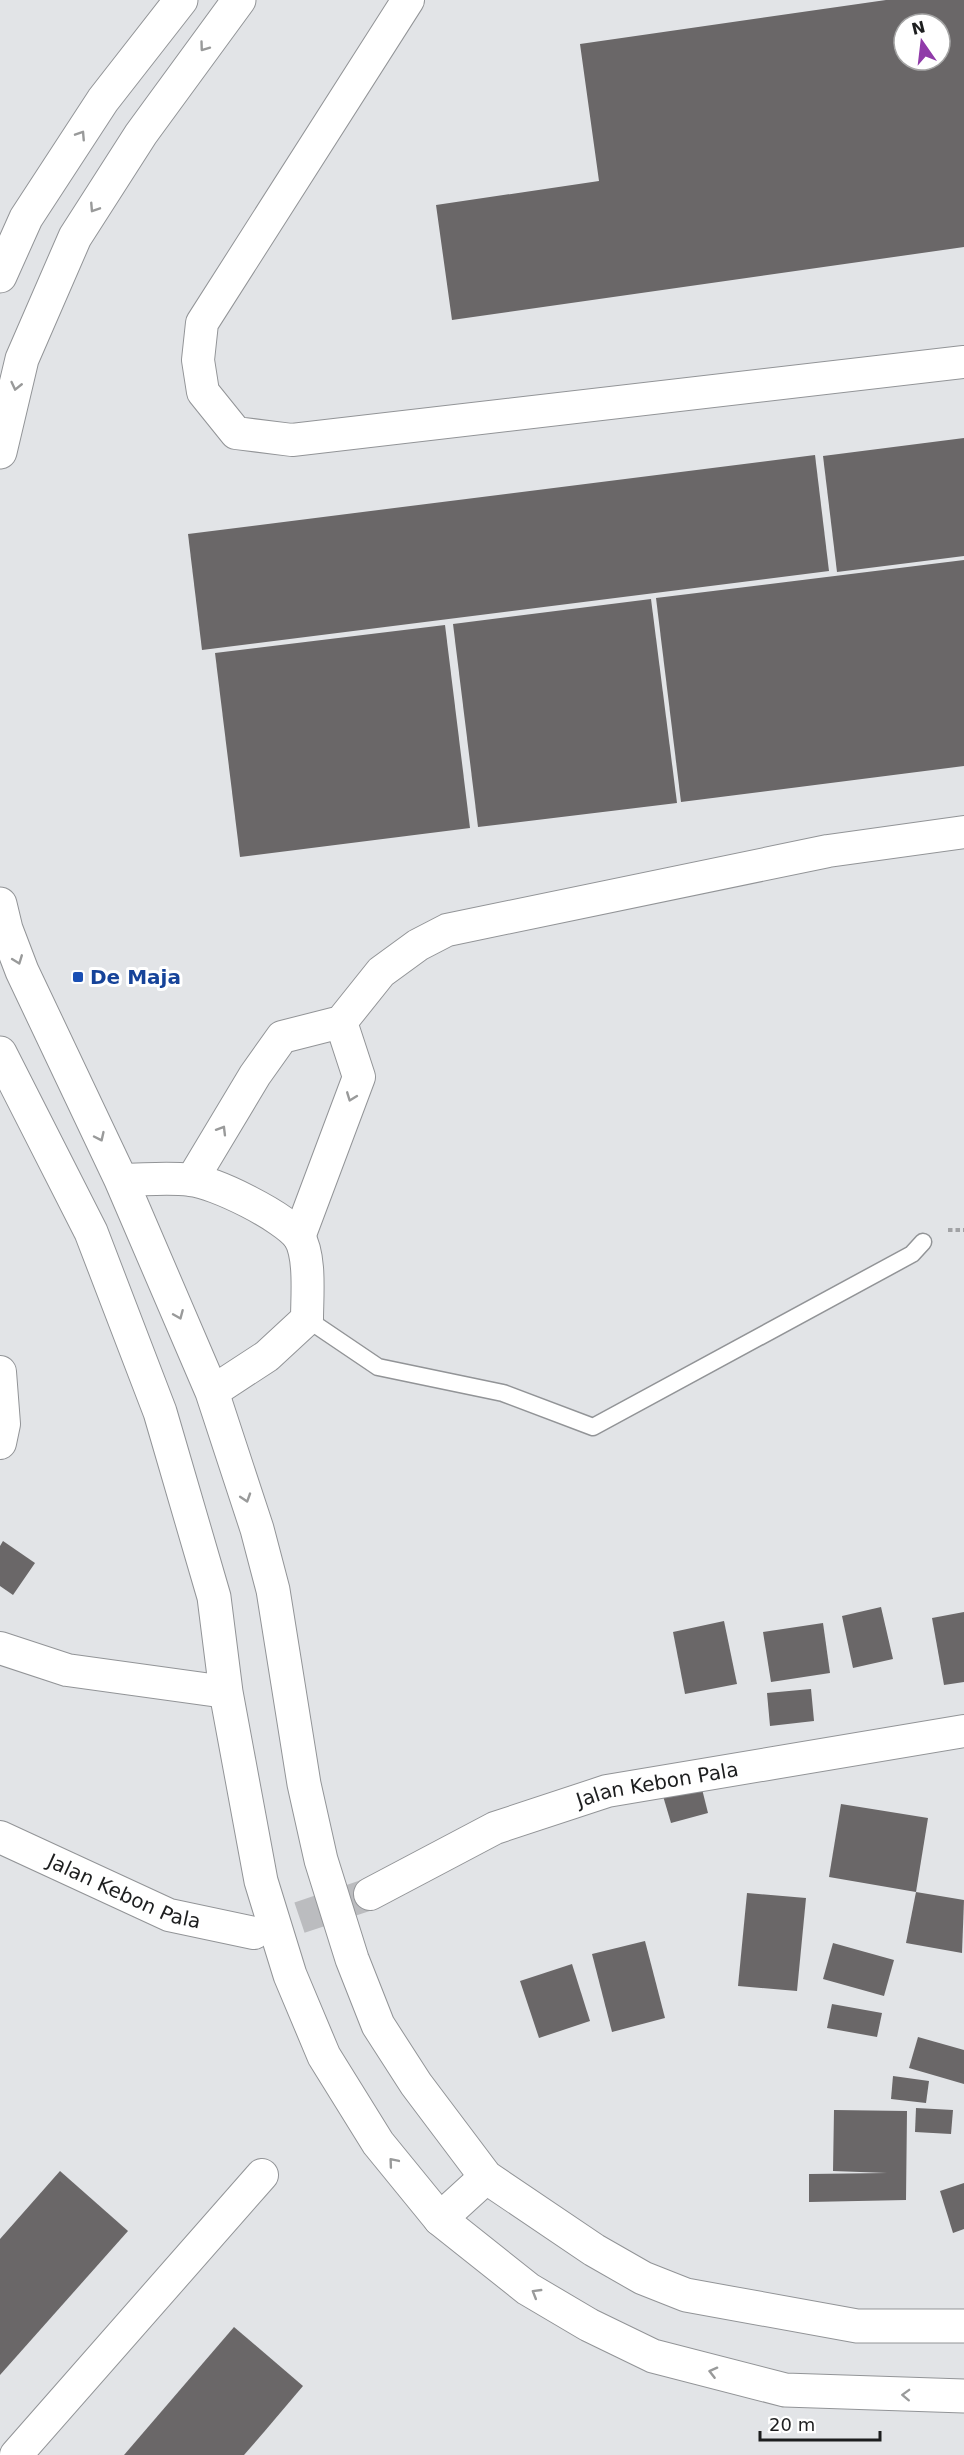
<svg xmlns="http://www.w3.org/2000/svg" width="964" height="2455" font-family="'DejaVu Sans',sans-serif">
<rect width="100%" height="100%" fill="#e2e4e7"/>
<g fill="#6a6768" fill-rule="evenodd">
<path d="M886 0H964V247L452 320 436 205 599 181 580 44ZM904 24H940V60H904Z"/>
<path d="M964 438V556L837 572 823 456Z"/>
<path d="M815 455 829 571 202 650 188 534Z"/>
<path d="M964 560V766L681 802 656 598Z"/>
<path d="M651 599 677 803 478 827 453 624Z"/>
<path d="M445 625 470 828 240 857 215 653Z"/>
<path d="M3 1541 35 1563 13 1595 0 1586V1546Z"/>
<path d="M881 1607 893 1659 853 1668 842 1616Z"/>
<path d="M964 1612V1682L944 1685 932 1618Z"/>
<path d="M724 1621 737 1684 685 1694 673 1632Z"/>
<path d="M823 1623 830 1673 771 1682 763 1632Z"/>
<path d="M811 1689 814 1721 770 1726 767 1693Z"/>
<path d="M701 1785 708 1813 671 1823 663 1796Z"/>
<path d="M841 1804 928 1818 916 1892 829 1877Z"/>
<path d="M916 1892 964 1900 962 1953 906 1943Z"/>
<path d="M747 1893 806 1898 797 1991 738 1986Z"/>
<path d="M645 1941 665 2018 612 2032 592 1954Z"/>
<path d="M833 1943 894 1960 884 1996 823 1979Z"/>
<path d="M572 1964 590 2021 539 2038 520 1981Z"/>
<path d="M832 2004 882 2013 877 2037 827 2028Z"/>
<path d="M918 2037 964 2050V2084L909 2068Z"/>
<path d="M893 2076 929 2081 926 2103 891 2099Z"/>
<path d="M916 2108 953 2110 951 2134 915 2132Z"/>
<path d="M834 2110 907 2111 906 2200 809 2202V2174L887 2173 833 2171Z"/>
<path d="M60 2171 128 2231 0 2375V2239Z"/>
<path d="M964 2183V2229L953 2233 940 2191Z"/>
<path d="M234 2327 303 2386 264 2432 244 2455H124Z"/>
</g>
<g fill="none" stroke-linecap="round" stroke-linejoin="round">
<path stroke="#bbbcbf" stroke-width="32" stroke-dasharray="32 16" stroke-linecap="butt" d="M254 1933 370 1894"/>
<defs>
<path id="service" d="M307 1319 378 1367 503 1393 593 1427 912 1254 923 1242"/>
<g id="minor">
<path d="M408 0 202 323 198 360 203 392 236 433 292 440 964 362"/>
<path d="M121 1180C144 1180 168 1177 190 1180 215 1182 285 1217 299 1237 311 1256 307 1297 307 1319L267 1356 212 1392"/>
<path d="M192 1180 255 1075 282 1037 341 1022 381 972 418 945 447 930 828 851 964 832"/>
<path d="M299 1237 359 1077 341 1022"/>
<path d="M0 1372 4 1424 0 1443"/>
<path d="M0 1648 67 1670 226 1692"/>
<path id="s1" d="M0 1837 169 1915 254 1933"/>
<path id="s2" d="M370 1894 495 1828 607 1791 964 1731"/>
<path d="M16 2455 262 2175"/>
</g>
<g id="tertiary">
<path d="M0 276 26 218 103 100 181 0"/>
<path d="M0 452 22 359 75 237 141 134 239 0"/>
<path d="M0 904 6 929 22 971 121 1180 212 1392 257 1529 273 1590 304 1784 321 1860 352 1959 378 2025 416 2084 486 2177 594 2250 643 2278 686 2295 857 2326H964"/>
<path d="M0 1053 91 1232 160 1412 214 1597 226 1692 261 1881 290 1975 324 2056 378 2143 440 2219 528 2289 589 2325 653 2356 785 2390 964 2396"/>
<path d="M440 2219 486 2177"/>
</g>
</defs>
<use href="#service" stroke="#929497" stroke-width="19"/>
<use href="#minor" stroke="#929497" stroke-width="34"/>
<use href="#tertiary" stroke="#929497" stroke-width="35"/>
<path stroke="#a1a2a5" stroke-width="4" stroke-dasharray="4.5 3" stroke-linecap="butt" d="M948 1230H964"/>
<use href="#service" stroke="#fff" stroke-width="16"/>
<use href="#minor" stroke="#fff" stroke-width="32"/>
<use href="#tertiary" stroke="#fff" stroke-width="33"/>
</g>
<defs><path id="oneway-chevron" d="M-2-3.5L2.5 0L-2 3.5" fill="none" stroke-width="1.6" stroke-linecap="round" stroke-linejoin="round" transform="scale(1.5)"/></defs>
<g stroke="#999a9a">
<use href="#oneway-chevron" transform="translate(204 47) rotate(126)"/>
<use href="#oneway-chevron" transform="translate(81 135) rotate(-57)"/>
<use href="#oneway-chevron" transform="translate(94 208) rotate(123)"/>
<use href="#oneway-chevron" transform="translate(16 386) rotate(103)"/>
<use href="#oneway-chevron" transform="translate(18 960) rotate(69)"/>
<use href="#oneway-chevron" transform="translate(351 1097) rotate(111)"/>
<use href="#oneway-chevron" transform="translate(222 1130) rotate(-59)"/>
<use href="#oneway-chevron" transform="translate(100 1137) rotate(65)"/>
<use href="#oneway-chevron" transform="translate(179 1315) rotate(67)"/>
<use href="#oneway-chevron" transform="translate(246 1498) rotate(72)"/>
<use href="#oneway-chevron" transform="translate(393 2162) rotate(-130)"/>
<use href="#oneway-chevron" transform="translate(536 2293) rotate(-149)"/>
<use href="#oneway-chevron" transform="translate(713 2372) rotate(-166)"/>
<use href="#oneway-chevron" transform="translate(906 2395) rotate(-178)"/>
</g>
<rect fill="#1a4fb4" stroke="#fff" stroke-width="2" x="72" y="971" width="12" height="12" rx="3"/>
<g text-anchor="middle" stroke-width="6" stroke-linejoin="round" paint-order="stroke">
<g font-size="20" font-weight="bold" fill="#164399" stroke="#fff" text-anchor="start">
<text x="90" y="984">De Maja</text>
</g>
<g font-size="20" fill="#1d1e1f" stroke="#fff">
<text dy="7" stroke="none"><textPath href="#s2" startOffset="310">Jalan Kebon Pala</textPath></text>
<text dy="7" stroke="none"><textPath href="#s1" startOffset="136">Jalan Kebon Pala</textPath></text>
</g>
</g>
<g transform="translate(922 42) rotate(346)"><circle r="28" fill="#ffffff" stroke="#a5a5a5" stroke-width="1.5"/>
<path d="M0-4.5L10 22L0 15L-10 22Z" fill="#903ba9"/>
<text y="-9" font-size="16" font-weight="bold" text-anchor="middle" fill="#1d1e1f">N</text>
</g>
<path d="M760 2431v9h120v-9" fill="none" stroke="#1d1e1f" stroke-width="3"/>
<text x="769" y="2431" font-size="18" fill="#1d1e1f" stroke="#ffffff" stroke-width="4.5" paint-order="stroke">20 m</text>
</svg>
